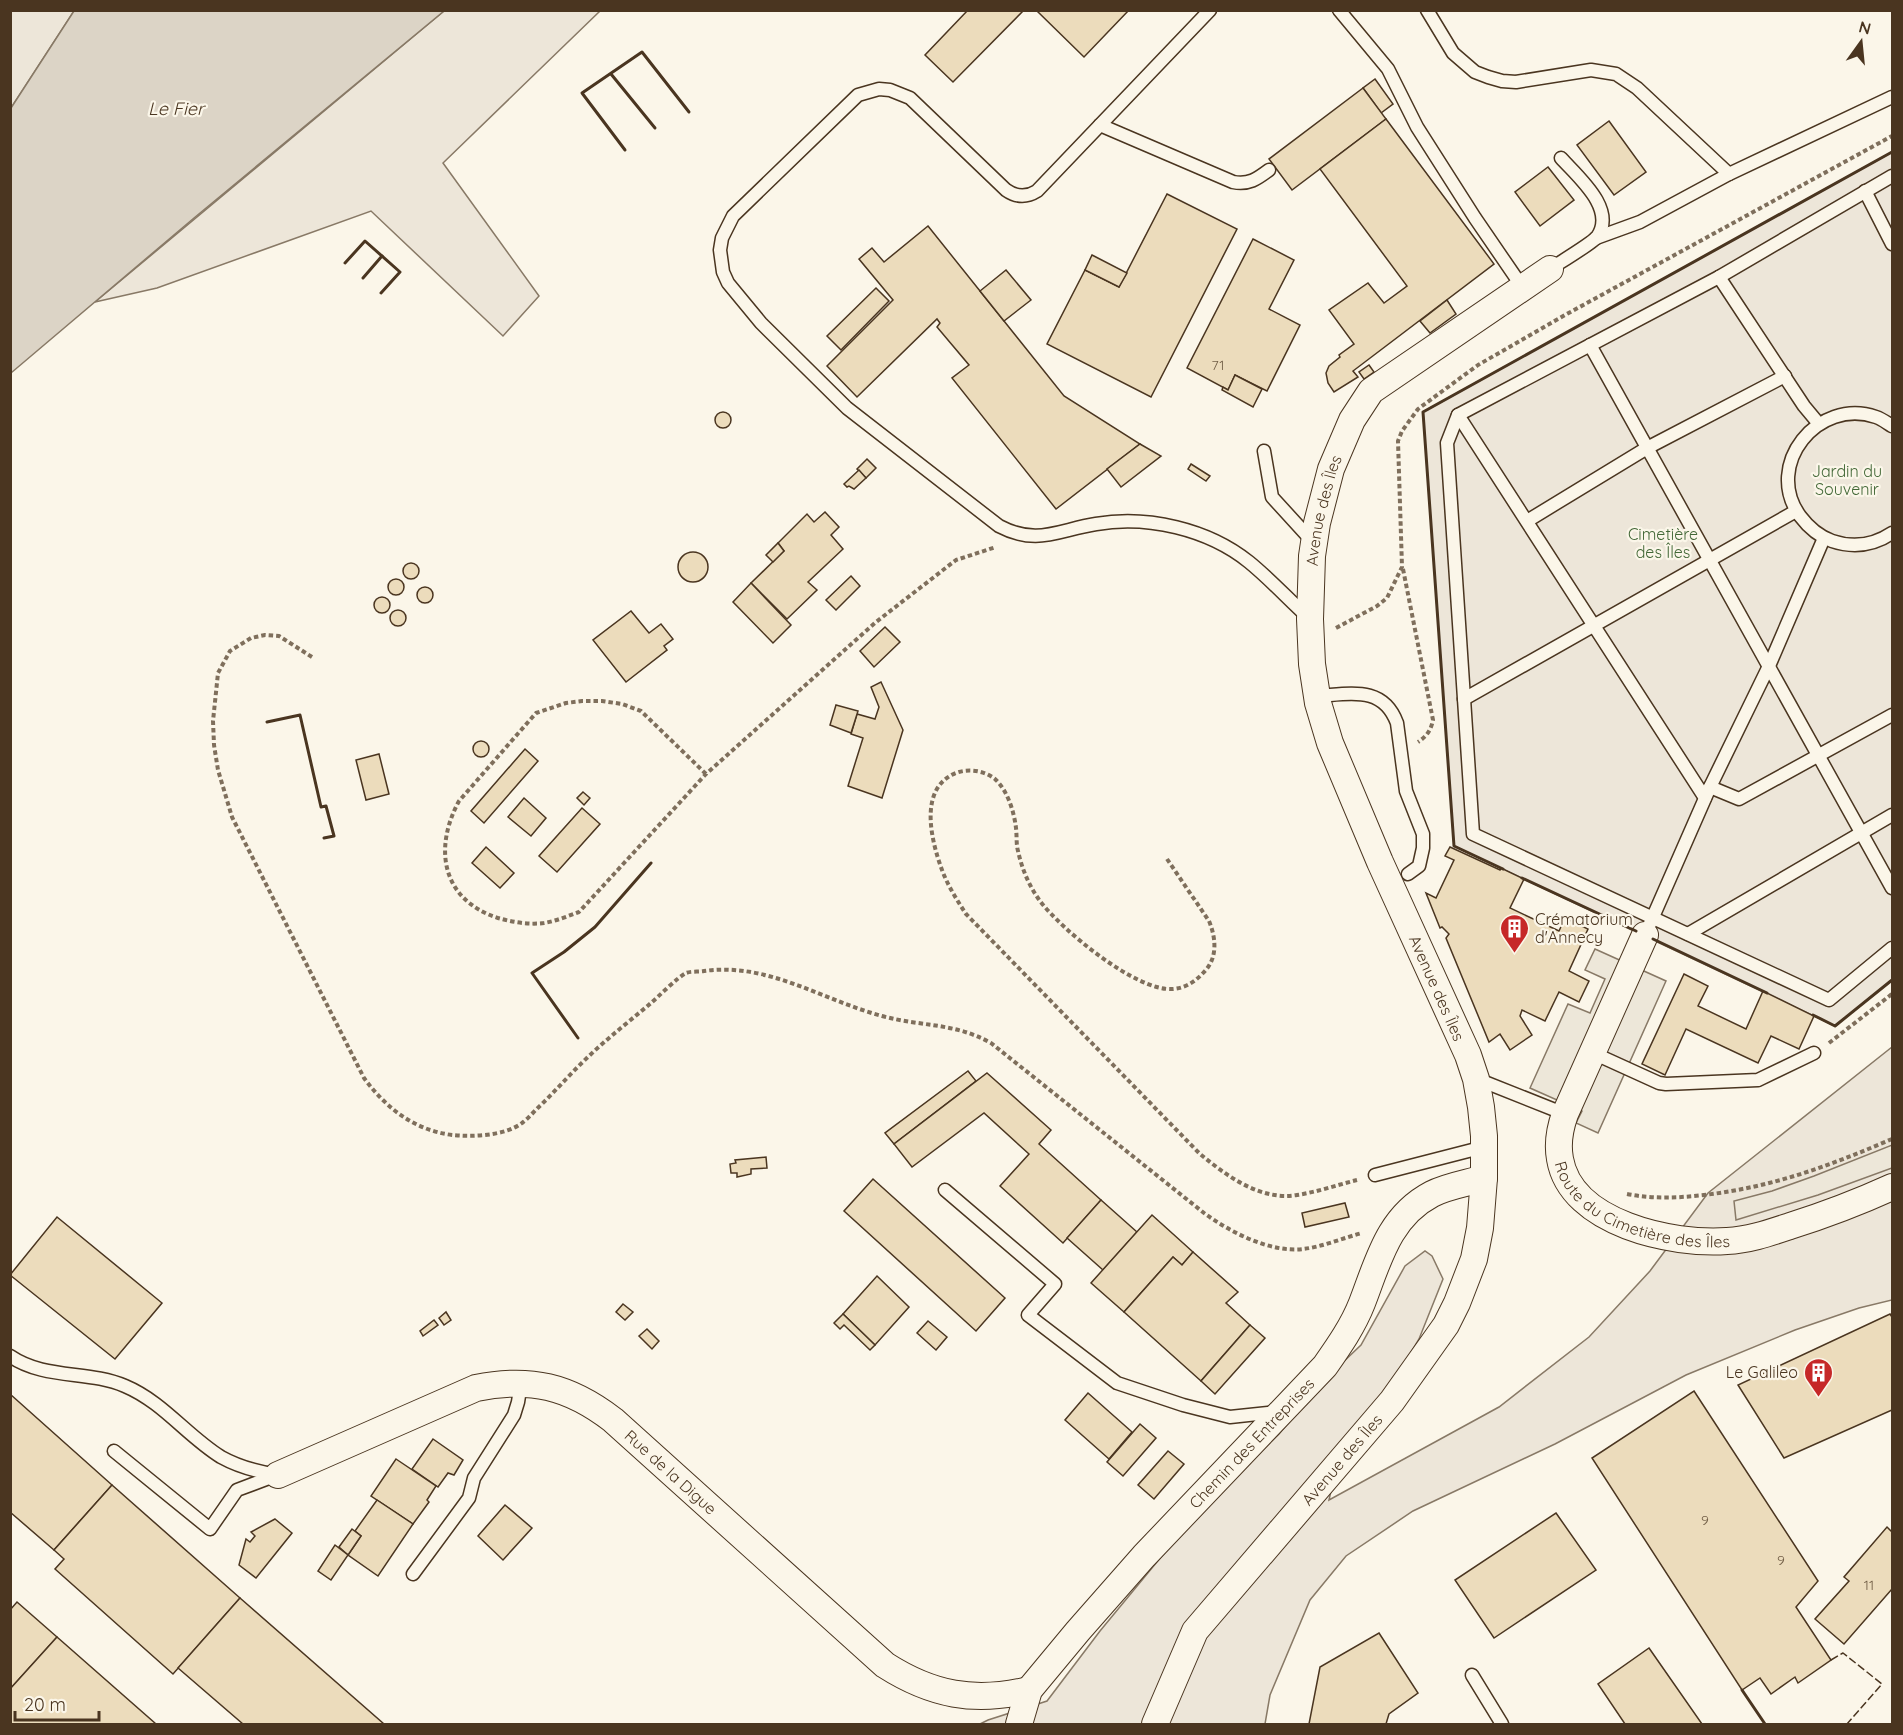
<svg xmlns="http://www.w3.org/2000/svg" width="1903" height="1735" font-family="Quicksand,sans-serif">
<rect width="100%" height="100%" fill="#fbf6e9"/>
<g fill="#ede6d9" stroke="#887966" stroke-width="1.5">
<path d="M11 11H74L11 108Z"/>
<path d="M444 11H600L443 163 539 296 503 336 371 211 157 288 95 302Z"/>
<path d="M1892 152V980L1835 1026 1454 846 1423 412Z"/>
<path d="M1892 1047V1300L1859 1308 1795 1330 1686 1375 1555 1444 1413 1511 1346 1556 1310 1600 1270 1695 1265 1724H980L988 1720 1047 1701 1100 1631 1199 1511 1279 1434 1318 1386 1361 1345 1405 1266 1425 1251 1432 1256 1443 1279 1419 1339 1395 1380 1342 1441 1329 1500 1499 1407 1589 1337 1650 1271 1708 1193Z"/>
</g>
<g fill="#ede7d9" stroke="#887966" stroke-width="1.5">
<path d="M1595 949 1666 981 1598 1133 1576 1123 1582 1111 1530 1088 1568 1004 1590 1013 1605 979 1585 970Z"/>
<path d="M1892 1145V1168L1818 1195 1736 1220 1734 1201 1772 1191 1814 1176Z"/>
</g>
<path fill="#dcd4c6" stroke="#887966" stroke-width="1.5" d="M74 11V10L444 11 194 218 11 373V108Z"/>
<g fill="#ecdcbc" stroke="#4a3520" stroke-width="1.5">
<path d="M968 10H1024L953 82 925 55Z"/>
<path d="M1036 10H1129L1084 57Z"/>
<path d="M1375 79 1393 104 1381 113 1363 88Z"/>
<path d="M1363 88 1386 119 1292 190 1269 159Z"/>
<path d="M1386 119 1494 264 1353 371 1358 377 1334 392 1328 383 1326 373 1329 366 1340 357 1339 355 1354 344 1329 310 1368 283 1384 303 1407 286 1320 169Z"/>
<path d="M1609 121 1646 172 1614 195 1577 145Z"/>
<path d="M1548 167 1574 200 1540 226 1515 192Z"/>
<path d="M1167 194 1237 229 1151 397 1047 344 1085 270 1119 287Z"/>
<path d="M928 226 1064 396 1140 444 1056 509 952 378 969 365 937 327 940 323 937 319 857 397 827 366 893 300 859 259 872 248 884 262Z"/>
<path d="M1253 239 1294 260 1269 309 1300 325 1267 391 1235 375 1228 390 1187 368Z"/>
<path d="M1092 255 1127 273 1119 287 1085 270Z"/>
<path d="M1006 270 1031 300 1004 321 980 291Z"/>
<path d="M876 288 889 301 841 350 827 336Z"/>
<path d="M1447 300 1456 314 1430 333 1420 321Z"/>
<path d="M1369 365 1374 372 1364 379 1359 372Z"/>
<path d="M1235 375 1262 389 1253 407 1222 390 1223 387 1228 390Z"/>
<circle cx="723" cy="420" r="8"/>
<path d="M1140 444 1161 456 1121 487 1107 469Z"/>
<path d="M867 459 876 468 866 478 857 469Z"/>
<path d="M1191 464 1210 476 1206 481 1188 469Z"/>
<path d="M859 470 866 478 854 489 849 486 847 487 844 484Z"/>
<path d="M825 512 839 527 831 535 843 549 808 582 817 590 787 619 751 583 784 551 778 543 807 514 814 522Z"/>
<path d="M778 543 784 551 773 562 766 555Z"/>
<circle cx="693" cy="567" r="15"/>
<circle cx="411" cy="571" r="8"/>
<path d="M851 576 860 586 836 610 826 600Z"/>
<circle cx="396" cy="587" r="8"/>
<path d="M751 583 791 625 773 643 733 602Z"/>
<circle cx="425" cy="595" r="8"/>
<circle cx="382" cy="605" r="8"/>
<circle cx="398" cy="618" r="8"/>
<path d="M631 611 649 633 661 624 673 639 664 646 667 650 626 682 593 640Z"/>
<path d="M885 627 900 642 874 667 860 651Z"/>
<path d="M881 682 903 730 882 798 848 786 863 738 851 734 857 714 875 719 879 707 871 687Z"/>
<path d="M836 705 858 711 851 733 830 725Z"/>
<circle cx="481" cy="749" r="8"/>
<path d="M525 749 538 761 484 823 471 811Z"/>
<path d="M379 754 389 794 366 800 356 760Z"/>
<path d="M583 792 590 798 584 805 577 798Z"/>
<path d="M524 798 546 818 531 836 508 817Z"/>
<path d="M582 808 600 824 557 872 539 856Z"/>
<path d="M486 847 514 873 500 888 472 863Z"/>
<path d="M1450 847 1500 870 1501 868 1524 879 1510 908 1559 931 1565 918 1588 929 1569 971 1589 981 1579 1002 1559 992 1545 1021 1522 1010 1520 1016 1532 1035 1510 1050 1500 1034 1489 1042 1446 938 1449 934 1442 927 1440 928 1426 893 1436 898 1454 860 1445 856Z"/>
<path d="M1684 974 1708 986 1698 1006 1746 1029 1763 991 1814 1016 1799 1049 1771 1036 1758 1063 1686 1029 1665 1075 1642 1064Z"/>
<path d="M968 1071 976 1081 894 1144 885 1133Z"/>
<path d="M987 1073 1051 1130 1039 1144 1101 1200 1063 1243 1000 1186 1029 1154 984 1113 912 1167 894 1144Z"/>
<path d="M766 1157 767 1168 751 1169V1174L737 1177V1173H731L730 1164 736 1163 735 1160Z"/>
<path d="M873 1179 1005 1298 976 1331 844 1211Z"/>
<path d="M1101 1200 1137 1232 1103 1270 1067 1238Z"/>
<path d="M1345 1203 1349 1217 1305 1227 1302 1213Z"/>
<path d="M1152 1215 1193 1252 1182 1265 1173 1257 1124 1312 1091 1283Z"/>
<path d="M57 1217 162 1303 115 1359 10 1275Z"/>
<path d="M1193 1252 1238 1292 1226 1303 1250 1325 1201 1381 1124 1312 1173 1257 1182 1265Z"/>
<path d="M877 1276 909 1307 875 1345 843 1314Z"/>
<path d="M623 1304 633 1312 625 1320 616 1312Z"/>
<path d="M446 1312 451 1320 444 1325 439 1318Z"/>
<path d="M843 1314 875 1345 870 1350 844 1325 840 1329 834 1323Z"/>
<path d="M1890 1314 1892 1317V1410L1784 1458 1738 1385Z"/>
<path d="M434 1320 438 1325 423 1336 420 1331Z"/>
<path d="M928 1321 947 1337 936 1350 917 1333Z"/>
<path d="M1250 1325 1265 1338 1215 1394 1201 1381Z"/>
<path d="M647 1329 659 1341 652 1349 639 1336Z"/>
<path d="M1694 1391 1818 1581 1796 1607 1831 1660 1798 1683 1795 1677 1771 1694 1760 1678 1742 1690 1592 1458Z"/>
<path d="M1088 1393 1132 1432 1109 1459 1065 1420Z"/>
<path d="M10 1394 112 1485 54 1550 10 1512Z"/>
<path d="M1140 1424 1156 1438 1123 1476 1107 1462Z"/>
<path d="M433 1439 463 1460 454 1475 448 1473 438 1487 412 1469Z"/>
<path d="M1168 1451 1184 1464 1154 1499 1138 1485Z"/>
<path d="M396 1459 436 1486 427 1500 429 1502 413 1524 371 1496Z"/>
<path d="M112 1485 240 1598 173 1674 55 1569 64 1559 54 1550Z"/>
<path d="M377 1500 413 1524 378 1576 348 1555 361 1536 355 1531Z"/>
<path d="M505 1505 532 1528 503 1560 478 1536Z"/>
<path d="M1556 1513 1596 1570 1494 1638 1455 1580Z"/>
<path d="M275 1519 292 1533 256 1578 239 1565 246 1539 250 1542 255 1536 251 1532Z"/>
<path d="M1887 1527 1892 1532V1589L1844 1644 1815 1619 1849 1581 1844 1577Z"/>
<path d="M352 1529 361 1536 348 1555 339 1547Z"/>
<path d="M335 1545 348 1555 331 1580 318 1571Z"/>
<path d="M240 1598 384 1724H243L178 1668Z"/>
<path d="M17 1602 57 1637 10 1689V1610Z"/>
<path d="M1379 1633 1418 1693 1389 1714 1386 1724H1309L1320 1667Z"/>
<path d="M57 1637 156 1724H10V1689Z"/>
<path d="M1649 1648 1702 1724H1625L1598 1684Z"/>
</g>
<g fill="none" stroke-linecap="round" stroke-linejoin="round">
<defs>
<g id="lane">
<path d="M1210 10 1037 191C1026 198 1016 197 1006 190L910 98 890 90 879 89 858 95 733 216 722 238 720 250 723 272 728 283 761 323 847 408 999 526C1037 546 1058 530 1096 524 1147 515 1208 529 1249 562 1270 579 1289 600 1309 618"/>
<path d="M1339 10 1388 69 1417 127 1475 218 1523 288"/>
<path d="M1427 10 1453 53 1475 72 1488 77 1502 81 1516 82 1591 70 1616 74 1637 88 1729 174"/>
<path d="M1100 125 1233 182C1249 185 1257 179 1269 170"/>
<path d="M1892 176 1719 277 1458 415 1447 443 1473 834 1829 1000 1892 948"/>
<path d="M1865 191 1892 244"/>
<path d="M1596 238 1640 222 1729 174 1892 97"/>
<path d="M1550 269C1559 263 1591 244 1597 237 1617 209 1578 177 1561 158"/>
<path d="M1719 277 1804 406 1819 424"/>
<path d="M1590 345 1892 888"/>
<path d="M1458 415 1705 798"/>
<path d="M1892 426C1887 423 1882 419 1876 417 1818 397 1763 465 1800 516 1809 528 1818 536 1832 541 1853 548 1874 545 1892 533"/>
<path d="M1264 451 1272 497 1313 542"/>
<path d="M1527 521 1647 448 1785 376"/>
<path d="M1317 696C1350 694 1383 685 1397 723L1406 791 1423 834V848L1419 866 1408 874"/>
<path d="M1464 699 1796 511"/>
<path d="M1710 787 1739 799 1892 715"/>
<path d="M1649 926 1710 787 1769 666 1824 538"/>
<path d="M1688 934 1892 815"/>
<path d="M1593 1053 1659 1083 1666 1084 1758 1080 1814 1053"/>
<path d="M1477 1079 1565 1114"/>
<path d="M1375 1175 1484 1147"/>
<path d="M945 1190 1055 1284 1028 1315 1117 1383 1183 1405 1230 1417 1277 1412"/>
<path d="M10 1356C45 1380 88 1370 125 1386 163 1402 187 1436 221 1457 239 1467 258 1472 278 1475"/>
<path d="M114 1451 210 1529 237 1490 277 1475"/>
<path d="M413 1574 469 1498 474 1478 514 1415 518 1402 521 1383"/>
<path d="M1472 1675 1502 1724"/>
</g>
<g id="street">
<path id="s1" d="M1645 935 1565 1114C1560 1128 1557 1143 1560 1159 1571 1224 1673 1245 1727 1241 1749 1240 1769 1233 1790 1226 1825 1215 1859 1202 1892 1187"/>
<path id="s2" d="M278 1475 476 1388C530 1377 569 1386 613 1420L885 1665C932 1695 974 1703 1029 1690"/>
<path id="s3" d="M1019 1724 1029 1690 1078 1631 1144 1556 1325 1366C1339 1346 1353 1326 1362 1303 1378 1262 1388 1217 1432 1194 1447 1186 1468 1183 1484 1178"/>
<path id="s4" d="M1155 1724 1195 1631 1392 1401 1446 1325 1457 1303 1474 1259 1480 1228 1484 1178V1136L1481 1107 1476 1079 1468 1055 1380 862 1330 743 1318 703 1312 664 1310 619 1312 556 1317 523 1331 469 1352 420 1371 391 1550 269"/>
</g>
</defs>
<use href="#lane" stroke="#4a3520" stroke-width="15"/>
<use href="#street" stroke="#4a3520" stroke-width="28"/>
<g stroke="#7f6f5c" stroke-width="4" stroke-dasharray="4.5 3" stroke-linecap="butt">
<path d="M1403 569 1433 720C1431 730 1427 736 1418 742"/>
<path d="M1336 628 1377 606 1387 598 1402 567 1398 441 1402 431 1418 409 1478 365 1565 315 1892 136"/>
<path d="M312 657 279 636 265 635 251 638 230 651 218 673 213 721 214 745 218 770 232 817 364 1078C386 1108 414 1130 452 1135 472 1137 505 1136 522 1123 529 1118 535 1110 542 1104 558 1088 573 1071 589 1056 609 1037 631 1020 651 1003 659 996 678 977 686 973 691 971 699 972 704 971 768 962 822 1000 882 1016 922 1027 953 1022 991 1043L1204 1213C1230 1232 1270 1253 1303 1249 1322 1247 1343 1238 1362 1233"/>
<path d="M706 774 641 711 622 704 602 701H582L566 703 536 713 459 801C433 849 442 900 498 918 512 922 529 925 544 923 556 921 568 916 579 912L706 774 876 622 956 560 996 547"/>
<path d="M1167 859 1209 921C1216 938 1218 958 1204 972 1196 981 1186 988 1173 989 1136 992 1061 929 1040 901 1029 886 1022 869 1018 851 1016 844 1017 836 1016 828 1014 812 1008 791 995 779 985 771 969 768 956 773 918 788 931 840 942 870 948 886 957 900 966 914L1200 1154C1227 1176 1260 1201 1297 1195 1317 1192 1337 1185 1357 1180"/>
<path d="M1829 1043 1892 994"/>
<path d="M1627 1194C1653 1199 1678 1198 1704 1195 1773 1187 1829 1166 1892 1139"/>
</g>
<use href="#lane" stroke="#fbf6e9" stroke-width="12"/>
<use href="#street" stroke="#fbf6e9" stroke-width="26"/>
<path stroke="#4a3520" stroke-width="1.5" stroke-dasharray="8 3" stroke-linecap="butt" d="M1831 1660 1843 1653 1882 1684 1847 1724"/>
<g stroke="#4a3520" stroke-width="3">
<path d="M611 74 655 128"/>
<path d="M625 150 582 93 642 52 689 112"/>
<path d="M345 263 365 241 400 272 381 293"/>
<path d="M363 278 382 256"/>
<path d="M267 722 300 715 321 807 326 806 334 836 324 838"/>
<path d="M1503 869 1454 846 1423 412 1892 152"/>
<path d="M1522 878 1636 931"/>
<path d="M1653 939 1767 993"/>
<path d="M1813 1015 1835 1026 1892 980"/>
<path d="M578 1038 532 973 564 952 595 927 651 863"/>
<path d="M1742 1690 1765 1724"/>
</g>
</g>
<defs>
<symbol id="building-pin" viewBox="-11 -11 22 30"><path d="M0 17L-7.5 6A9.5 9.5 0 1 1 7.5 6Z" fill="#c62828" stroke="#fbf6e9"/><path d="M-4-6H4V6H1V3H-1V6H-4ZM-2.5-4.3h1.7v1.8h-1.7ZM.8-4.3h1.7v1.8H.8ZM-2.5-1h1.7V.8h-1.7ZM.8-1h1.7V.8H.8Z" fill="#fff"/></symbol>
</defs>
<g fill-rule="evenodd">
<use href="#building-pin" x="1498" y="912" width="33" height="45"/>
<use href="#building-pin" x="1802" y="1356" width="33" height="45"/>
</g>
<g text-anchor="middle" stroke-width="4.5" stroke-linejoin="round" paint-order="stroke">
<g font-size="14" fill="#725f47">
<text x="1218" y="370">71</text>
<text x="1705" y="1525">9</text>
<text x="1781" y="1565">9</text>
<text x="1869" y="1590">11</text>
</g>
<g font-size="16" fill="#436837" stroke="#fbf6e9">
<text x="1847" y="477">Jardin du<tspan x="1847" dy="18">Souvenir</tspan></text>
<text x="1663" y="540">Cimetière<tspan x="1663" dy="18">des Îles</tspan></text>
</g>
<g font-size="16" fill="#4a3520" stroke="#fbf6e9">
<text dy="6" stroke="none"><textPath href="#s4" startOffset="1353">Avenue des Îles</textPath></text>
<text transform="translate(1437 988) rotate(66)" y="6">Avenue des Îles</text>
<text dy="6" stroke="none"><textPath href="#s1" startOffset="345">Route du Cimetière des Îles</textPath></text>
<text dy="6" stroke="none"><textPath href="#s3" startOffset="368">Chemin des Entreprises</textPath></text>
<text dy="6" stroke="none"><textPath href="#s4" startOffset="327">Avenue des Îles</textPath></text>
<text dy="6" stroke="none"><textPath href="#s2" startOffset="440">Rue de la Digue</textPath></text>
</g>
<g font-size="16" fill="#4a3520" stroke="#fbf6e9" text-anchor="start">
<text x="1535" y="925">Crématorium<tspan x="1535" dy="18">d'Annecy</tspan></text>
<text x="1798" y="1378" text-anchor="end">Le Galileo</text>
</g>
<g font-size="18" font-style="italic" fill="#4a3520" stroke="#fbf6e9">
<text x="176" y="115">Le Fier</text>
</g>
</g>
<rect width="1903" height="1735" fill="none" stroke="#4a3520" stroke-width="24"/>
<g transform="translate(1861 42) rotate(15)" stroke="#fbf6e9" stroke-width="4.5" paint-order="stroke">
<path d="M0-4.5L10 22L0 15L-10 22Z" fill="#4a3520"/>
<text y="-9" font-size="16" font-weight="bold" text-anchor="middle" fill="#4a3520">N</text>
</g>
<path d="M15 1711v9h84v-9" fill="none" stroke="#4a3520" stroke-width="3"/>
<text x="24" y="1711" font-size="18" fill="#4a3520" stroke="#fbf6e9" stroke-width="4.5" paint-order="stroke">20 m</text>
</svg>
